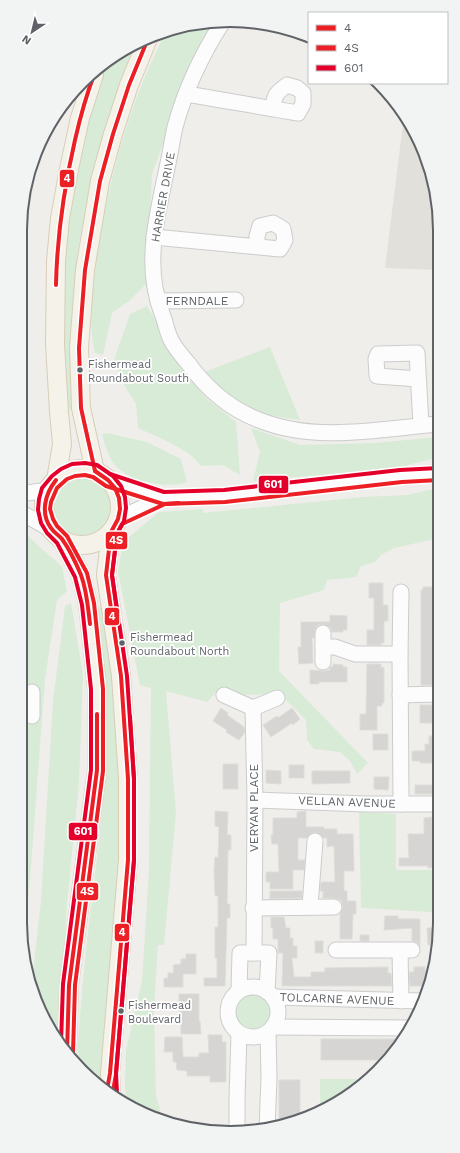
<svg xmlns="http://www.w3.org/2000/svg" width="460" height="1153" font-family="'Work Sans',sans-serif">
<rect width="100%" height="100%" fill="#efeeea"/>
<path fill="#e2e0da" d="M404 116 418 137 438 202V270L385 268Z"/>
<g fill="#d8ebd6">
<path d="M203 22H214L196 52 152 174 147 283 129 301 112 313 103 355 95 353C88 324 92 302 95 272 103 206 119 141 144 79 150 64 158 50 164 35Z"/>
<path d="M129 47 131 58 89 192 78 248 70 336 73 409 65 411 61 292 69 208 89 117 101 77 105 66 125 48Z"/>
<path d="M147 306 191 379 206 398 236 422 240 475 223 465 201 466C189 448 157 437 138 428L136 404 122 381 114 360 130 314Z"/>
<path d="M270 347 300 420 268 415 256 411 228 394 202 373Z"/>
<path d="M251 428 300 445 374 443 439 437V457L396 468 253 481 260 452Z"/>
<path d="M107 433 147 442 181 459 187 482C167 489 131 482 116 466 108 457 105 445 102 434Z"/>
<circle cx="82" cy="506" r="29"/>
<path d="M428 490H439V538L394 548 381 555 375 562 361 566 356 577 327 580 324 590 280 603 279 671 368 763 357 774 350 761 340 752 314 749 307 740 306 720 280 694 241 695 220 688 207 702 166 691 176 813 164 945H158L154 1008 156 1095 162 1118 126 1105 125 1080 126 1050 142 981 149 869 151 688 140 685 118 571 123 542 159 512 203 509V513L363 497 408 495Z"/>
<path d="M20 529 62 567 67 591 57 600 45 679 31 866 24 945 20 923Z"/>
<path d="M71 603 83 674 79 783 67 903 59 1040 31 991 41 901 53 701 65 606Z"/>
<path d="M106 606 115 673 122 821 103 1075 101 1085 77 1066C79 1021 83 977 88 933 95 874 103 815 106 756 108 709 105 654 98 608Z"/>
<path d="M359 812 396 814V870H434L439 879 440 878V922L431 912 361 908Z"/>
<circle cx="252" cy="1013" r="20"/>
<path d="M320 1079H367L346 1098 320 1109Z"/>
</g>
<g fill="#d6d5d3" stroke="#deddd9">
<path d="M369 583H383V605H388V621H384V643H381V645H367V630H374V598H369Z"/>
<path d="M423 587H437L436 685H421V590H423Z"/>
<path d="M330 615 347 616V630H343V632H332L331 628 327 625 323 624 318 625 315 629 314 638H312L313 663 299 664 298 647H301V622H330Z"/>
<path d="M333 664 343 665V667H347V682H319V684H310V670L323 671 330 670V667H333Z"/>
<path d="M367 664H381V668L384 667V703H382V706H377V730H360V714H366Z"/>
<rect x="420" y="705" width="15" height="18"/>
<path d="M221 708 228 713 227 715 244 727 245 732 239 740 226 732 227 730 213 721Z"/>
<path d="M292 708 300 719 293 725 292 723 271 737 263 725 277 716 278 718Z"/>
<rect x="373" y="734" width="15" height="16"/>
<path d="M429 736H438L440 763H420V761H412V751H425V744H429Z"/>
<rect x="223" y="764" width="15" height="25"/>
<rect x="289" y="765" width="15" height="13"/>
<path d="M266 770 281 771V784L266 783Z"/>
<path d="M312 771H350V783L312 784Z"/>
<path d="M374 777H389L388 790 374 789Z"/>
<rect x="415" y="785" width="25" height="9"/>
<path d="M215 811 228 812 227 835H231V850H228L227 904H230V918H227L225 986H204V978H217V958H215V927H218V896H215L214 872 215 857 218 858 219 827 215 826Z"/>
<path d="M306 811V827H324V829H337V834H353L354 871H344V891H347V901H356V914H353L352 939H340V914L343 907 342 902 339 899 334 898H323V891H320L321 882H335L334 846 327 847V838H323L320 834 315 832 311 833 307 838H298V860H305L304 870H293V889H270V882H266V872H279L278 844H272L271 835H273V818H297V812Z"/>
<path d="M432 817V826H434V858H437L436 867 428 868V866H399V858H409L408 834H424V818Z"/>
<path d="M270 891H302V898L270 899Z"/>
<path d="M385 916H398V919H420V946L417 942 412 941V928L384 930Z"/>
<path d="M271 917H284L286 928H290V938H293V946H297V958H292L294 977H311V972H325V968L388 967V973H391L392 986H282L283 953H278V939H273V928H271Z"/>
<path d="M427 928H436V945H428Z"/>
<rect x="360" y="935" width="9" height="6"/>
<rect x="315" y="941" width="8" height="12"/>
<path d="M186 954H196V974H183V987H164V978H168V973H174L173 965 181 964V959H186Z"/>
<path d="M414 967H425V971H434L433 978 428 986H410L409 972H414Z"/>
<path d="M179 994H199V1021H200L201 1034H181V1012H179Z"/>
<path d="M208 1035H222V1042H226V1082H210V1076H187V1071L177 1070 176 1062H173V1052H164L165 1037H182L183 1057H199V1053H209Z"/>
<path d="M321 1039H396L402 1040 397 1051 387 1060H321Z"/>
<path d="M279 1080H300V1117L279 1126Z"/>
</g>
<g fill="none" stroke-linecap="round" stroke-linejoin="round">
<defs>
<g id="minor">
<path d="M222 23C201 56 185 90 175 127 172 141 170 155 167 168 159 207 148 248 155 288 157 299 160 309 164 319 166 326 168 334 171 340 175 348 182 356 188 363 206 388 230 409 259 420 316 443 379 429 439 424"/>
<path d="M186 94C223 100 260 107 298 113L303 104V93L297 88 287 85C276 93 274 95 273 109"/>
<path d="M154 237 280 249 285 240 283 229 273 223 260 226 257 236V246"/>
<path d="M158 301 236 300"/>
<path d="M418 379 377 376 376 359 378 354 417 353 421 425"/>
<path d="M108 480 163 498 224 496 290 489 401 476 439 474"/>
<path d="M20 494 48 490"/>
<path d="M20 512 52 530"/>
<path d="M118 519 163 498"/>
<path d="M401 592 400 654 401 804"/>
<path d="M323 647H335L355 654H400"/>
<path d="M323 662V633"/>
<path d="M224 695 253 708 277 698"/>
<path d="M400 695 439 694"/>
<path d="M253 708 255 800 254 953"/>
<path d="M32 716V692"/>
<path d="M255 800 366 804H440"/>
<path d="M310 906 315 841"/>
<path d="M253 908 334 907"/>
<path d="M336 950H412"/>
<path d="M400 950 401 1001"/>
<circle cx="253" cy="1012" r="25"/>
<path d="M239 991 240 953H269L267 992"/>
<path d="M273 997 421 1001"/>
<path d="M273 1027 408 1028"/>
<path d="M267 1129 269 1078 268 1033"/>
<path d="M237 1130V1098L239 1033"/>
</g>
<g id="major">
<circle cx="82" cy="507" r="38"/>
<path d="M95 471 81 408 79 348 85 270 100 181 113 134 129 85 147 41"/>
<path d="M56 480 62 444 59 412 55 344 56 261 60 218 69 169 80 118 94 75"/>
<path d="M111 532 106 575 121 676 128 779V860L110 1073 111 1093"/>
<path d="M62 539 81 575 88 604 97 689V770L69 985 67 1053"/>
</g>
</defs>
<use href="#minor" stroke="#cbcccc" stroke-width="17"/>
<use href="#major" stroke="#d7ceb8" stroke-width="20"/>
<use href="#minor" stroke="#fdfcfc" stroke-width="15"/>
<use href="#major" stroke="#f4f2e9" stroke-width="18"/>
<defs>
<g id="bus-1">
<path d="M56 285C57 236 64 188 75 140 80 118 86 96 94 75"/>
<path d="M95 471 108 480 115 488 119 498 120 509 118 519 111 532 106 575 121 676 128 779V860L110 1073 107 1090"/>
<path d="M95 471 81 408 79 348 85 270 100 181 113 134 129 85 147 41"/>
<path d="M56 480C45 494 40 513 51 528 54 533 59 535 62 539 70 550 76 563 81 575 87 591 88 608 90 624"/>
<path d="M67 1053 69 985 97 770V714"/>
</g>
<g id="bus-2">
<path d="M118 619 112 575 117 534 122 524 165 504 179 503"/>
<path d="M73 1053 75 985 103 771V689L94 603 87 573 67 536 57 526 53 519 50 509 51 502 57 488 67 479 75 476 85 475 93 477 106 486 163 504 225 502 402 482 439 480"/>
<path d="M113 1091 116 1074 134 860V779L130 716"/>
</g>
<g id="bus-3">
<path d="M110 474 164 492 224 490 400 470 439 468"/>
<path d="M61 1043 63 984 91 770V689L82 605 75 577 57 543 47 533 41 523 38 510 39 499 42 488 52 476 61 469 72 464 85 463 97 465 113 476 121 486 125 497 126 508 124 521 117 534 112 575 127 676 134 779V860L116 1073 117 1093"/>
</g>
</defs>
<use href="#bus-1" stroke="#fff" stroke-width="7"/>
<use href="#bus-2" stroke="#fff" stroke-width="7"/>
<use href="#bus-3" stroke="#fff" stroke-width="7"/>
<use href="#bus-1" stroke="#ec1f25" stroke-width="4"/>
<use href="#bus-2" stroke="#ec1f25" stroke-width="4"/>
<use href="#bus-3" stroke="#e4002b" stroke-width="4"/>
</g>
<g fill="#5f6368" stroke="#fff" stroke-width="1.5">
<circle cx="80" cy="370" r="3.5"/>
<circle cx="122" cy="643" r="3.5"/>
<circle cx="121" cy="1011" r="3.5"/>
</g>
<g text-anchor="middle" stroke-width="3.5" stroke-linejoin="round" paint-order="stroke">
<g font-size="11" fill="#5f6368" stroke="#fff" text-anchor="start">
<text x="88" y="368">Fishermead<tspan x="88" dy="14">Roundabout South</tspan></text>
<text x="130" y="641">Fishermead<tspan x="130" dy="14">Roundabout North</tspan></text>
<text x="128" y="1009">Fishermead<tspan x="128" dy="14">Boulevard</tspan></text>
</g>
<g font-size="12" fill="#5f6368" stroke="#fff">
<text transform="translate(163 197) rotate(-80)" y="4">HARRIER DRIVE</text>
<text x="197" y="305">FERNDALE</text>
<text transform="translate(347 802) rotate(2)" y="4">VELLAN AVENUE</text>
<text transform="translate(254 808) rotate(-90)" y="4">VERYAN PLACE</text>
<text transform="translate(337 999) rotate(2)" y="4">TOLCARNE AVENUE</text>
</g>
</g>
<path d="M0 0H460V1153H0ZM230 27H230A203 203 0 0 1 433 230V923A203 203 0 0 1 230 1126H230A203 203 0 0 1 27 923V230A203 203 0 0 1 230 27Z" fill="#f2f3f3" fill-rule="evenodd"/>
<path fill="none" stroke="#5f6368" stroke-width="2" d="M230 27H230A203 203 0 0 1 433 230V923A203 203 0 0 1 230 1126H230A203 203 0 0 1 27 923V230A203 203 0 0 1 230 27Z"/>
<g stroke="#fff" stroke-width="1.5">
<rect x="59" y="169" width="16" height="19" rx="4" fill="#ec1f25"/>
<rect x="258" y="475" width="31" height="19" rx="4" fill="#e4002b"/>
<rect x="105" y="531" width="23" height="19" rx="4" fill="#ec1f25"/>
<rect x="104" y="607" width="16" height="19" rx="4" fill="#ec1f25"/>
<rect x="68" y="822" width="30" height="19" rx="4" fill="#e4002b"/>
<rect x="76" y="882" width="23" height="19" rx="4" fill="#ec1f25"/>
<rect x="114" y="923" width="16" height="19" rx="4" fill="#ec1f25"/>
</g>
<g font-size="11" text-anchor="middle" font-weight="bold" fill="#fff">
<text x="67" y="182">4</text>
<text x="273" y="488">601</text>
<text x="116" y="544">4S</text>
<text x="112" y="620">4</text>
<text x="83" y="835">601</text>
<text x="87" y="895">4S</text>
<text x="122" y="936">4</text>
</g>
<rect x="308" y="12" width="140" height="72" fill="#ffffff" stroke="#bfc1c3"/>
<rect x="316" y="25" width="20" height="6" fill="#ec1f25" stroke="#bfc1c3"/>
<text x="344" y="32" font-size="12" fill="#5f6368">4</text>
<rect x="316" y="45" width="20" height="6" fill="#ec1f25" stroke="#bfc1c3"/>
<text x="344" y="52" font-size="12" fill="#5f6368">4S</text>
<rect x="316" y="65" width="20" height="6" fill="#e4002b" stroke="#bfc1c3"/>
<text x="344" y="72" font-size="12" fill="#5f6368">601</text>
<g transform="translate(32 32) rotate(215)" stroke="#ffffff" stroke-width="3" paint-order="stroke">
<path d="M0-3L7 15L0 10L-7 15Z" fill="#5f6368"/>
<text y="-6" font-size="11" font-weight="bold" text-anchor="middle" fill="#5f6368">N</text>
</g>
</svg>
